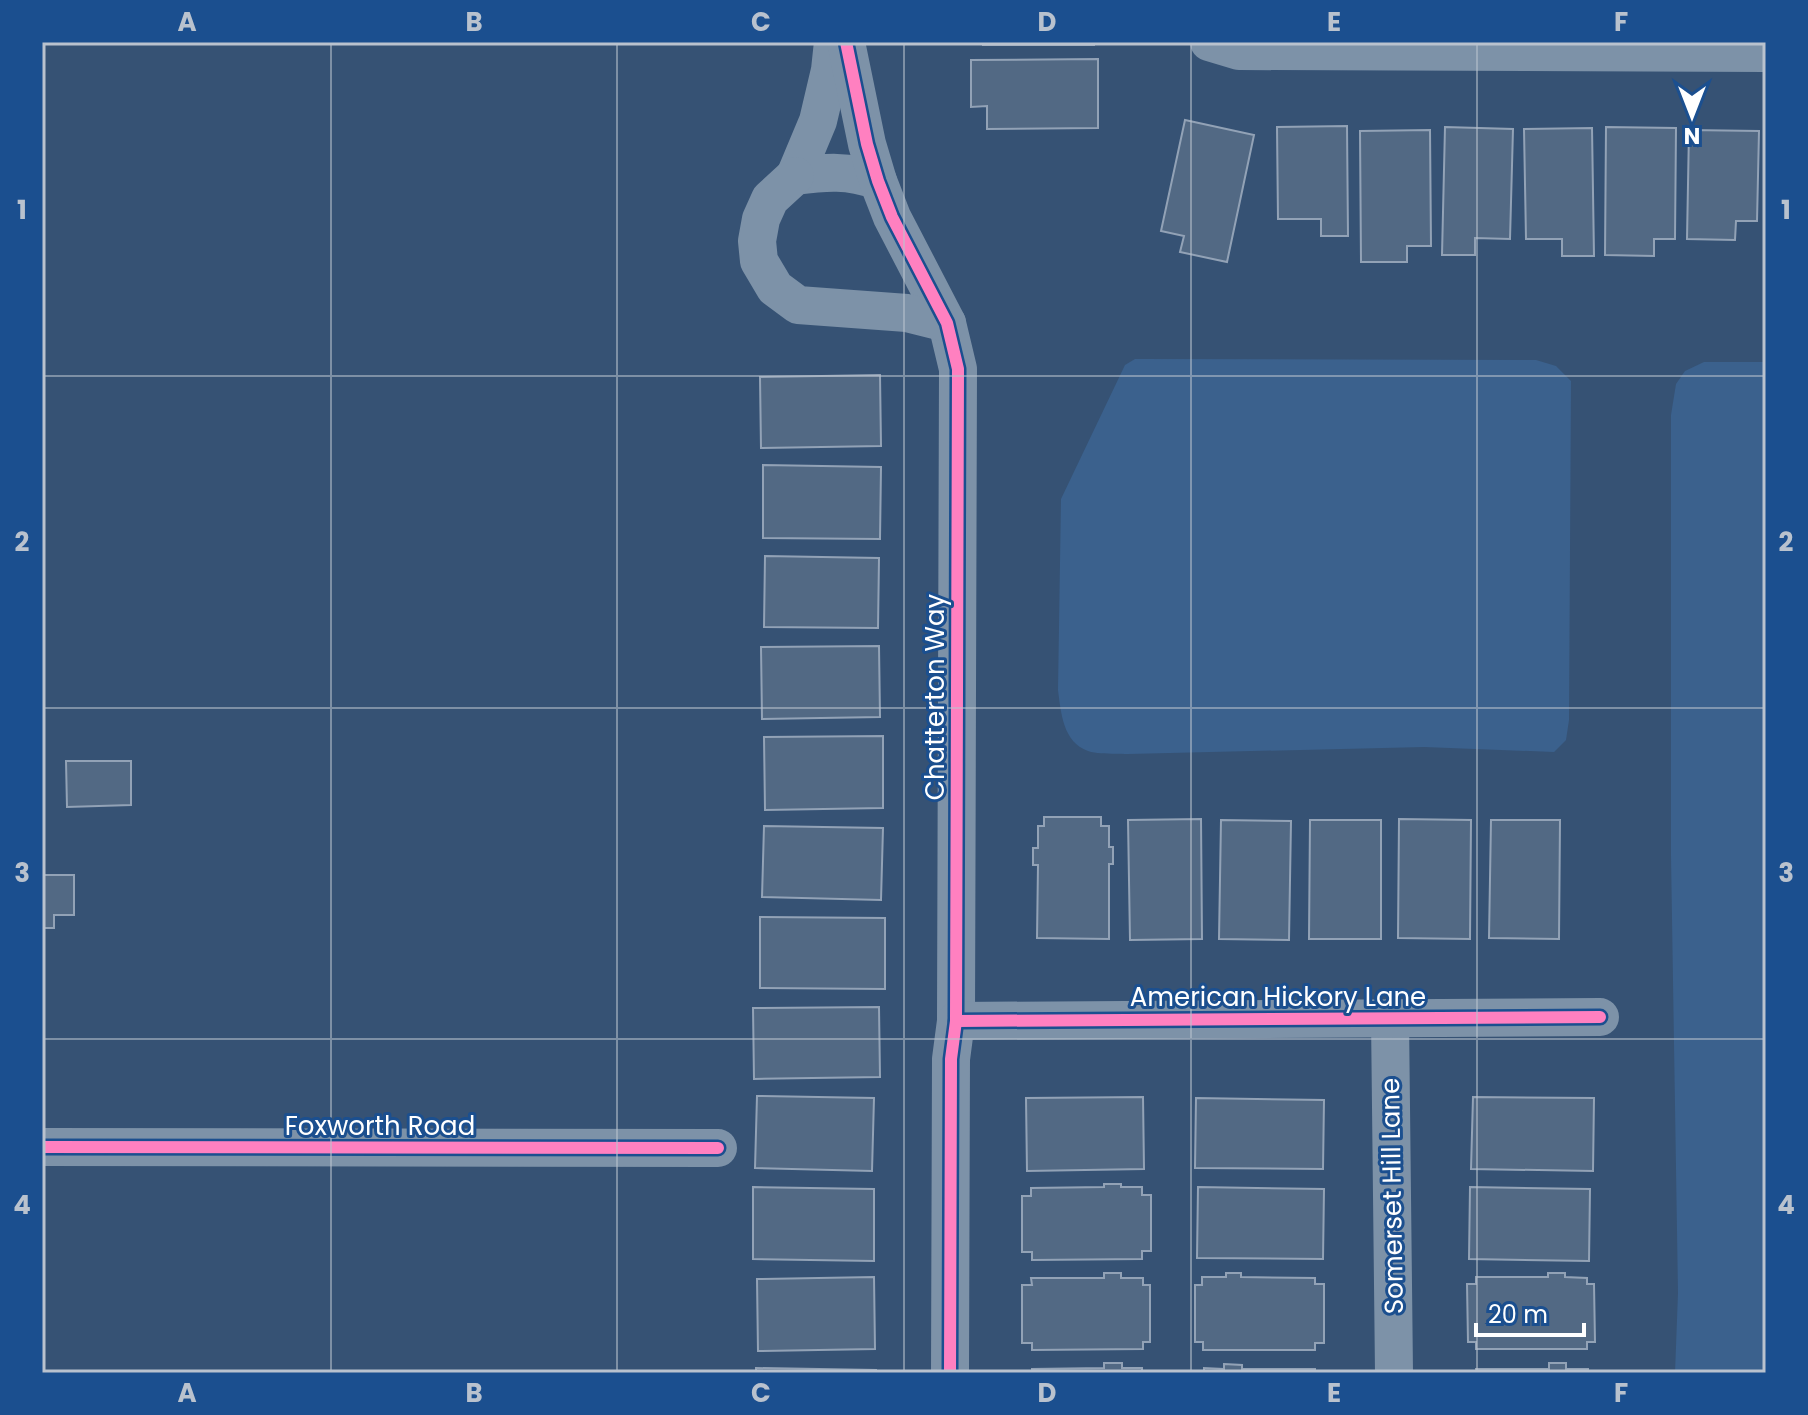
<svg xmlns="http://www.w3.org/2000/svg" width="1808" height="1415" font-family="Poppins,sans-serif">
<rect width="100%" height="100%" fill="#365274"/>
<g fill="#3b618d">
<path d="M1135 359 1536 360 1556 366 1571 381 1569 720 1566 740 1554 752 1424 747 1128 754C1116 753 1100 755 1088 751 1063 742 1061 713 1058 690L1061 499 1125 365Z"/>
<path d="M1704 362H1766V1373H1675L1678 1293 1671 856V415L1676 384 1685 371Z"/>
</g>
<g fill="#526984" stroke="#92a2b6" stroke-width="2">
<rect x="983" y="42" width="111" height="3"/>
<path d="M1098 59V128L987 129V106L971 107V60Z"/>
<path d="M1185 120 1254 135 1227 262 1180 252 1184 236 1161 231Z"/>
<path d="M1347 126 1348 236H1321V219H1278L1277 127Z"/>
<path d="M1445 127 1513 129 1510 239 1475 238V255H1442Z"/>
<path d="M1606 127 1676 128 1675 239H1654V256L1605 255Z"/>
<path d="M1592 128 1594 256H1562V239H1526L1524 129Z"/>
<path d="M1430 130 1431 246H1407V262H1361L1360 131Z"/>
<path d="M1689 130 1759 131 1757 221H1736L1735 240 1687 239Z"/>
<path d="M880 375 881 446 761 448 760 377Z"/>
<path d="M763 465 881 467 880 539 763 538Z"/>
<path d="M765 556 879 558 878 628 764 627Z"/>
<path d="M879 646 880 717 762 719 761 647Z"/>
<path d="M883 736V808L765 810 764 737Z"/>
<path d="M66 761H131V805L67 807Z"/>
<path d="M1044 817H1101V826H1109V847H1113V864H1109V939L1037 938 1038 865H1033V848H1038V826H1044Z"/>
<path d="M1201 819 1202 939 1130 940 1128 820Z"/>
<path d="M1399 819 1471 820 1470 939 1398 938Z"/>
<path d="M1221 820 1291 821 1289 940 1219 939Z"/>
<path d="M1310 820H1381V939H1309Z"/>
<path d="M1491 820H1560L1559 939 1489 938Z"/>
<path d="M764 826 883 828 881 900 762 897Z"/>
<path d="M42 875H74V915H54V928H42Z"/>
<path d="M760 917 885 918V989L760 988Z"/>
<path d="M879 1007 880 1077 754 1079 753 1008Z"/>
<path d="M757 1096 874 1098 872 1171 755 1168Z"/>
<path d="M1143 1097 1144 1169 1027 1171 1026 1098Z"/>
<path d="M1473 1097 1594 1098 1593 1171 1471 1169Z"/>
<path d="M1196 1098 1324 1100 1323 1169 1195 1168Z"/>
<path d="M1104 1184H1121V1187H1142V1195H1151V1251H1142V1259L1032 1260V1252H1022V1196H1031V1188L1104 1187Z"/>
<path d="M753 1187 874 1189V1261L753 1259Z"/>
<path d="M1198 1187 1324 1189 1323 1259 1197 1258Z"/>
<path d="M1470 1187 1590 1189 1589 1261 1469 1259Z"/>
<path d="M1104 1273H1121V1278H1143V1285H1150V1342H1143V1349L1032 1350V1343H1022V1285H1032L1031 1278H1104Z"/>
<path d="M1226 1273H1241V1277L1315 1278V1284H1324V1343H1315V1350H1203V1342H1195V1285H1202V1277H1226Z"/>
<path d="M1548 1273H1565V1277L1587 1278V1284H1594L1595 1342H1587V1349H1476V1342H1468L1467 1284H1476V1277H1548Z"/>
<path d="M874 1277 875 1349 758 1351 757 1279Z"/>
<path d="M1104 1363H1122V1368H1142V1373H1032V1369L1104 1368Z"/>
<path d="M1549 1363H1566V1369H1588V1373H1476V1369H1549Z"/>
<path d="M1224 1364 1242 1365V1369H1315V1373H1323H1204V1368L1224 1369Z"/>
<path d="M756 1368 876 1370V1373H756Z"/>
</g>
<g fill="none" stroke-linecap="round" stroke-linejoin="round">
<g stroke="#7d92a8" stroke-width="38">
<path d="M833 42 830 70 818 121 795 176C826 172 848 170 878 181"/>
<path d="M846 42 867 144 878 181 892 217 947 323 958 369 956 1021 951 1059 950 1373"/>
<path d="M1209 42 1239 51 1766 53"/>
<path d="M795 176 770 199 761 219 757 241 759 261 775 288 798 305 907 313 947 323"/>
<path d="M1390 1018 1394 1373"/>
<path d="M956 1021 1600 1017"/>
<path d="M42 1147 718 1148"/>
</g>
<defs>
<g id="cycleway">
<path d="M846 42 867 144 878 181 892 217 947 323 958 369 956 1021 951 1059 950 1373"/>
<path d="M956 1021 1600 1017"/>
<path d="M42 1147 718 1148"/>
</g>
</defs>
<use href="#cycleway" stroke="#1b4f8f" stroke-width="17"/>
<use href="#cycleway" stroke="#ff80c0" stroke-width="12"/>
</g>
<path fill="none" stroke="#b9c2ce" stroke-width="2" stroke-opacity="0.55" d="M331 42V1373M617 42V1373M904 42V1373M1191 42V1373M1477 42V1373M42 376H1766M42 708H1766M42 1039H1766"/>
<g text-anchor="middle" stroke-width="6" stroke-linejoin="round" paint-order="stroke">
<g font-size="26" fill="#fff" stroke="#1b4f8f">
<text transform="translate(935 697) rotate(-90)" y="9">Chatterton Way</text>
<text x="1278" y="1006">American Hickory Lane</text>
<text x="380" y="1135">Foxworth Road</text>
<text transform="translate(1392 1196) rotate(-91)" y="9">Somerset Hill Lane</text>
</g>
</g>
<rect width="1808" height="1415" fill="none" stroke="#1b4f8f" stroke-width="88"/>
<g transform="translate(1692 116) rotate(180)" stroke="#1b4f8f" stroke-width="6" paint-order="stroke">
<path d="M0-6L14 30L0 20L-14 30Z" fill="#ffffff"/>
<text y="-12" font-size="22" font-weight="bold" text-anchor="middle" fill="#ffffff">N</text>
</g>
<path d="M1476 1323v12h108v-12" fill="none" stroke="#ffffff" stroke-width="4"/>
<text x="1488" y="1323" font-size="24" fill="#ffffff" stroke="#1b4f8f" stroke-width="6" paint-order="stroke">20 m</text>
<rect x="44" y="44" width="1720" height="1327" fill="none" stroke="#b9c2ce" stroke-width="3"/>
<g font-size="26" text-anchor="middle" font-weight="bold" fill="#b9c2ce">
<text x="187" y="31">A</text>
<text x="474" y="31">B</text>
<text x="761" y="31">C</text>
<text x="1047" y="31">D</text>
<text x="1334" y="31">E</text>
<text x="1621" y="31">F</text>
<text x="22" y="219">1</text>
<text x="1786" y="219">1</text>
<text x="22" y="551">2</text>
<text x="1786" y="551">2</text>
<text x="22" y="882">3</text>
<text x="1786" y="882">3</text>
<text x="22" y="1214">4</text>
<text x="1786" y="1214">4</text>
<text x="187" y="1402">A</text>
<text x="474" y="1402">B</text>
<text x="761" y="1402">C</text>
<text x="1047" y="1402">D</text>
<text x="1334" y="1402">E</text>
<text x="1621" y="1402">F</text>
</g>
</svg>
